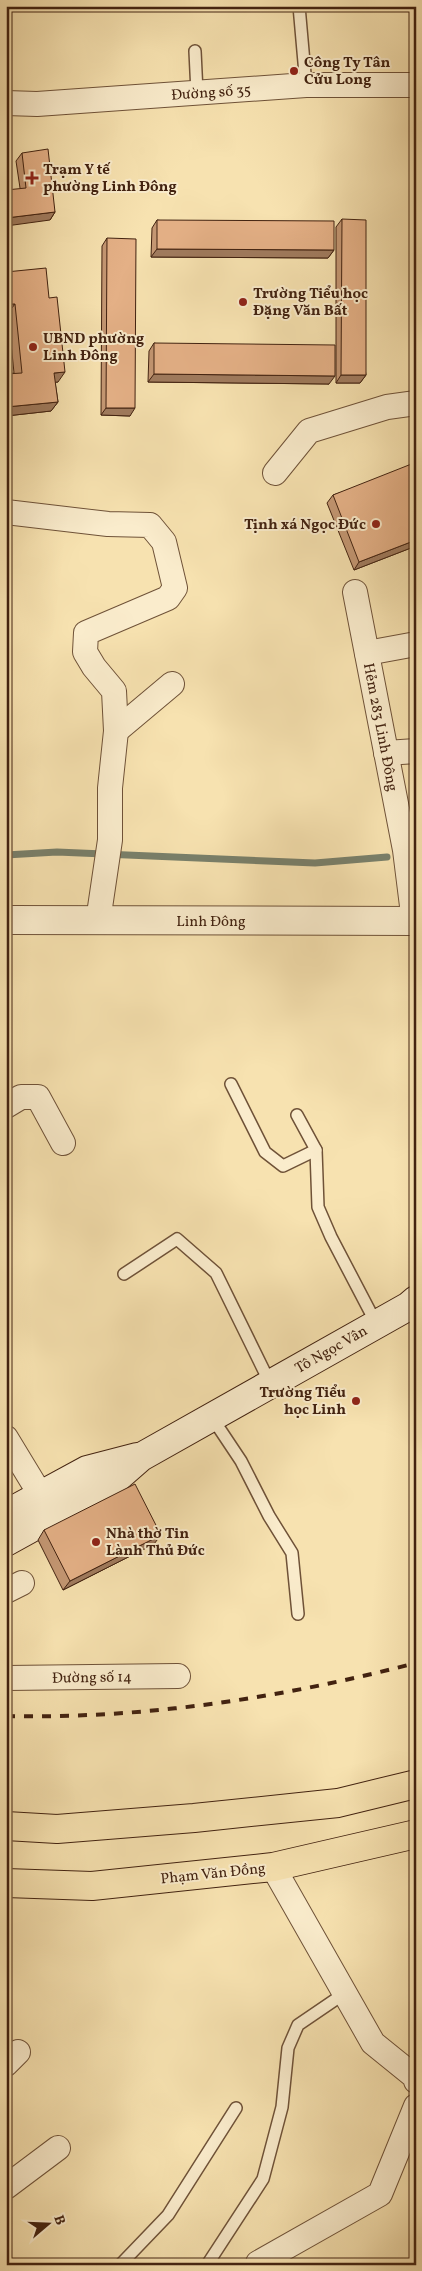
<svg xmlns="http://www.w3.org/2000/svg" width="422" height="2271" font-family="Vollkorn,serif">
<rect width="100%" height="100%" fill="#f7e2b0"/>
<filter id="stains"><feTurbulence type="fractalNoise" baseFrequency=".004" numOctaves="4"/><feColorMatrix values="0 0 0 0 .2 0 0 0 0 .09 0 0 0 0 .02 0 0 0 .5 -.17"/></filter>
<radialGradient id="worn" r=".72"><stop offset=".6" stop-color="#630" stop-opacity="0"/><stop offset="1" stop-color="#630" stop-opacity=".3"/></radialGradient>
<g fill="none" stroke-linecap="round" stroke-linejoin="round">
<path stroke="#79806b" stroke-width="7" d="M6 855 57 852 315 863 387 857"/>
<defs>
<g id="service">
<path d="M299 6 306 85"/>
<path d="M195 51 197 93"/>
<path d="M231 1084 265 1152 283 1166 316 1150"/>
<path d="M297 1115 316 1150 318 1207 331 1237 376 1323"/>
<path d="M124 1274 177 1239 216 1273 270 1383"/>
<path d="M211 1416 241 1461 269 1516 292 1553 298 1614"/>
<path d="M120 2265 168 2215 236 2108"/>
<path d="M207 2265 263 2179 282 2107 288 2048 298 2025 345 1993"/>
</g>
<g id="minor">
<path d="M6 103 37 104 306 85H416"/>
<path d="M275 473 309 431 387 407 416 403"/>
<path d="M6 512 108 524 150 525 164 542 175 588 168 598 86 633 85 652 94 667 114 691 116 731 110 788V840L98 921"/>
<path d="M355 592 405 850 414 922"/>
<path d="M367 653 416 644"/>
<path d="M116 731 172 684"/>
<path d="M386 753 416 751"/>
<path d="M6 1106 21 1097H38L63 1143"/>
<path d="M6 1438 40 1494"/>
<path d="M6 1591 22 1583"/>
<path d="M6 1678 178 1676"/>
<path d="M273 1867 373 2043 415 2077 416 2081"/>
<path d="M6 2064 18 2052"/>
<path d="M6 2187 58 2148"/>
<path d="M258 2263 380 2194 416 2106"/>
</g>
<path id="tertiary" d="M6 920 416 921"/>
<g id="secondary">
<path d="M6 1514 87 1470 137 1457"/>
<path d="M6 1542 109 1485 141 1457 409 1306 416 1300"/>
</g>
<g id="trunk">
<path d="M6 1826 57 1829 194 1818 338 1803 416 1784"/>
<path d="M6 1883 92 1886 273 1867 416 1834"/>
</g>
</defs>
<use href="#service" stroke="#6f5238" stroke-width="14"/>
<use href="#minor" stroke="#6f5238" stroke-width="26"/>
<use href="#tertiary" stroke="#6f5238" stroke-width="30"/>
<use href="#secondary" stroke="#422210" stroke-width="30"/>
<use href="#trunk" stroke="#422210" stroke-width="30"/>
<use href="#service" stroke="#faeccc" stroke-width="11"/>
<use href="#minor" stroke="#faeccc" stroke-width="24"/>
<use href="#tertiary" stroke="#faeccc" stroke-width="28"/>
<use href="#secondary" stroke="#faeccc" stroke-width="28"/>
<use href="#trunk" stroke="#f7e2b0" stroke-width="28"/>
<path stroke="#422210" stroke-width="4" stroke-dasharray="9 9" stroke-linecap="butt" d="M6 1716C145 1719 281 1698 416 1663"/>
</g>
<g fill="#c49773" stroke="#422210">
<path d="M22 153 55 212 50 220 20 188 16 161Z"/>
<path d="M342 219 366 375 360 383H336V227Z"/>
<path d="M157 220 334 250 328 258 151 257 152 228Z"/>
<path d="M107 238 130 416 101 415 102 246Z"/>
<path d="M6 272 58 382H55L58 402 51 411 6 416V374L14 373 8 313Z"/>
<path d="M154 343 329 384 148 382 149 351Z"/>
<path d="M416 467V546L354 570 327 503 333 495Z"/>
<path d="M44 1530 154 1544 63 1590 38 1540Z"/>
</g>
<g fill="#a07b5e" stroke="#422210">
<path d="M55 212 50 220 6 226V218Z"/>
<path d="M157 249 334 250 328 258 151 257Z"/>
<path d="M6 304H15L8 313H6Z"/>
<path d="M65 372 58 382 48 383 54 373Z"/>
<path d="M154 374 335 376 329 384 148 382Z"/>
<path d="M341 375H366L360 383H336Z"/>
<path d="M58 402 51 411 6 416V407Z"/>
<path d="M106 408H135L130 416 101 415Z"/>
<path d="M416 540V546L354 570 359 562Z"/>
<path d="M161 1535 154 1544 63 1590 70 1581Z"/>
</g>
<g fill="#e4b086" stroke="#422210">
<path d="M48 149 55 212 6 218V190L26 188 22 153Z"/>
<path d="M342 219 366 220V375H341Z"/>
<path d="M157 220 334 221V250L157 249Z"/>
<path d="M107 238 136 239 135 408H106Z"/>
<path d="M46 268 49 298 57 297 65 372 54 373 58 402 6 407V374L22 373 15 304H6V272Z"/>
<path d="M154 343 335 345V376L154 374Z"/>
<path d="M414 463 416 467V540L359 562 333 495Z"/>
<path d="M135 1484 161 1535 70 1581 44 1530Z"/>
</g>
<g fill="#8f2418" stroke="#faeccc" stroke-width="2">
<circle cx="294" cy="71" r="5"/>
<path d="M29.5 170.5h5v5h5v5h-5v5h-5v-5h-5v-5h5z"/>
<circle cx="243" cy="302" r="5"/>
<circle cx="33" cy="347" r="5"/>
<circle cx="376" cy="524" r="5"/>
<circle cx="356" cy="1401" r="5"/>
<circle cx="96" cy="1542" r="5"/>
</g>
<g text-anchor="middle" stroke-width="4" stroke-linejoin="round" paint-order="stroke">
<g font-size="15" font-weight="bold" fill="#422210" stroke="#faeccc" text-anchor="start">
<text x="304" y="67">Công Ty Tân<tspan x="304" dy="17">Cửu Long</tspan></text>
<text x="43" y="174">Trạm Y tế<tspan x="43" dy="17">phường Linh Đông</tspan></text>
<text x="253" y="298">Trường Tiểu học<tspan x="253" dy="17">Đặng Văn Bất</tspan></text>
<text x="43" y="343">UBND phường<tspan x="43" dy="17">Linh Đông</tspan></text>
<text x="366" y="529" text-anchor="end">Tịnh xá Ngọc Đức</text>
<text x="346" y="1397" text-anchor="end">Trường Tiểu<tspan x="346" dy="17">học Linh</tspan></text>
<text x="106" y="1538">Nhà thờ Tin<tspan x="106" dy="17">Lành Thủ Đức</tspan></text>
</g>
<g font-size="15" fill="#422210" stroke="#faeccc">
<text transform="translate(211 92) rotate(-4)" y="5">Đường số 35</text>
<text transform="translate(381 727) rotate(79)" y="5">Hẻm 283 Linh Đông</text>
<text x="211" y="926">Linh Đông</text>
<text transform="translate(331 1349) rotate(-30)" y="5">Tô Ngọc Vân</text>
<text transform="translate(92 1677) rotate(-1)" y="5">Đường số 14</text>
<text transform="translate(213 1873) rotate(-6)" y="5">Phạm Văn Đồng</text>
</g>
</g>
<rect width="422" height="2271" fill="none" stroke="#f7e2b0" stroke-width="25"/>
<rect x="8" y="8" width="407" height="2256" fill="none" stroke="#422210" stroke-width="2.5"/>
<rect x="12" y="12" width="397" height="2246" fill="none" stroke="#422210"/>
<g transform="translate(48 2224) rotate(71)" stroke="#faeccc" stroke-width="4" paint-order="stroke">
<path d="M0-4L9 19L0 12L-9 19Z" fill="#422210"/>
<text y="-8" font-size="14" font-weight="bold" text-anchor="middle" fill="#422210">B</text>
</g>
<rect width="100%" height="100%" filter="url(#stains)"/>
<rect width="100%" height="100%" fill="url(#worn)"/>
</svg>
